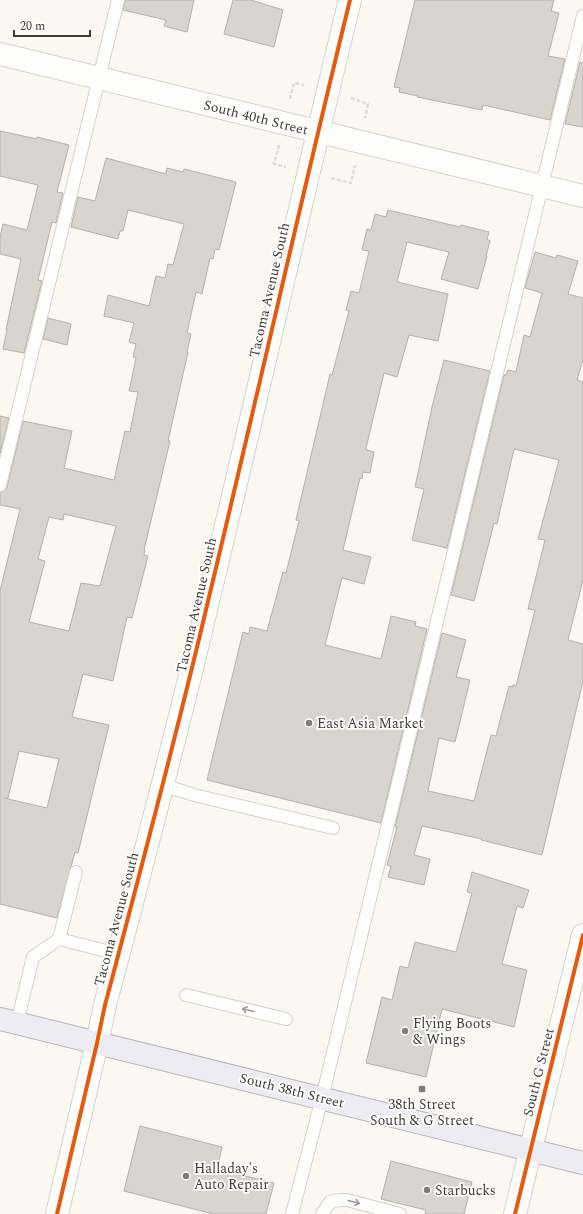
<svg xmlns="http://www.w3.org/2000/svg" width="583" height="1214" font-family="Spectral,serif">
<rect width="100%" height="100%" fill="#faf8f0"/>
<g fill="#d7d5cd" stroke="#b3b1aa" fill-rule="evenodd">
<path d="M125 0H194L187 32 164 26 166 20 123 10Z"/>
<path d="M233 0H251L283 10 274 47 224 34Z"/>
<path d="M415 0H554L551 11 559 13 548 56 565 59 550 120 483 105 482 110 417 97 418 96 399 92 400 88 394 87Z"/>
<path d="M580 62 583 63V127L565 124Z"/>
<path d="M0 131 37 139V137L69 145 57 192 63 193 56 223 52 222 38 280 42 281 24 353 3 349 7 330H6L21 259 0 254V237L3 224 27 230 38 185 0 176Z"/>
<path d="M106 158 166 174 167 168 183 172 184 169 236 182 219 250 215 249 213 259 210 258 202 294 196 292 187 333 191 334 187 352H188L168 441H170L144 550H145L144 555 148 556 132 618 127 617 113 681 83 674 72 717 109 725 78 853 75 852 57 918 0 904V591L20 509 0 505V492L5 490 7 487 23 421 72 431 64 468 114 480 125 431 130 432 138 392 129 391 136 358 133 357 136 344 129 342 134 323 104 316 108 295 149 306 156 276 165 278 168 264 173 265 184 224 128 210 123 231H120L118 239 71 227 78 197 95 201ZM64 514 116 526 100 586 81 583 69 631 29 622 45 561 38 559 49 517 63 520ZM19 751 59 759 47 808 4 798H8Z"/>
<path d="M388 210 460 227 461 225 489 232 487 239 490 241 486 256H487L478 289 441 279 449 252 407 242 397 282 448 294 438 341 409 335 397 377 384 373 366 448 367 450 374 452 370 473 363 472 362 479 360 478 343 550 371 557 364 584 342 578 325 645 381 659 391 616 416 622 415 626 427 629 381 823 207 780 243 632 249 634 250 627 267 631 283 572 286 573 299 521 296 520 330 374 332 375 349 311 346 310 351 291 359 293 369 251 362 250 367 229 371 230 375 214 386 217Z"/>
<path d="M535 252 556 258 557 255 578 261 568 294 583 298V360L577 380 583 382V580L568 640 583 644V681L542 855 481 840 482 839 422 826 414 855 430 859 424 885 388 877 391 866 387 865 397 827H395L442 633 466 640 456 677 470 680 455 742 439 738 428 791 474 801 491 735 496 736 509 686 513 687V685L516 686 535 610 528 609 545 540 538 539 559 460 514 449 497 524 494 523 474 601 451 595 504 375H506L508 370 516 372 524 335 530 337 542 293 525 288Z"/>
<path d="M48 318 71 324 67 345 43 339Z"/>
<path d="M444 360 490 371 447 548 412 540 424 489 415 487 432 407Z"/>
<path d="M0 416 9 418 0 453Z"/>
<path d="M472 872 529 890 523 908 517 906 502 964 527 970 514 1027 442 1009 426 1077 366 1063 382 997 392 1000 400 966 408 968 415 942 456 952 472 893 467 892Z"/>
<path d="M140 1126 222 1147 217 1169 274 1183 266 1214H213L124 1191Z"/>
<path d="M391 1161 472 1182 464 1214H425L426 1210 381 1199Z"/>
</g>
<g fill="none" stroke-linecap="round" stroke-linejoin="round">
<defs>
<g id="service">
<path d="M0 485 118 0"/>
<path d="M162 785 198 796 333 828"/>
<path d="M59 939 76 872"/>
<path d="M186 995 286 1019"/>
<path d="M17 1023 33 957 59 939 118 954"/>
<path d="M292 1214 322 1098 583 16"/>
<path d="M322 1214 330 1202 340 1200H347L400 1214"/>
</g>
<g id="minor">
<path d="M0 54 583 196"/>
<path d="M57 1214 97 1043 105 1005C141 869 177 734 209 597 257 398 301 199 350 0"/>
</g>
<path id="tertiary" d="M515 1214 583 935"/>
<path id="primary" d="M0 1019 583 1163"/>
</defs>
<use href="#service" stroke="#d4d2ca" stroke-width="14"/>
<use href="#minor" stroke="#d4d2ca" stroke-width="24"/>
<use href="#tertiary" stroke="#d4d2ca" stroke-width="24"/>
<use href="#primary" stroke="#b9b5bf" stroke-width="24"/>
<g stroke="#ddddda" stroke-width="2.5" stroke-dasharray="4 2" stroke-linecap="butt">
<path d="M351 98 368 104 365 118"/>
<path d="M290 99 294 83 304 85"/>
<path d="M279 145 274 164 286 167"/>
<path d="M331 178 351 183 355 165"/>
</g>
<use href="#service" stroke="#fefefd" stroke-width="12"/>
<use href="#minor" stroke="#fefefd" stroke-width="22"/>
<use href="#tertiary" stroke="#fefefd" stroke-width="22"/>
<use href="#primary" stroke="#edebf3" stroke-width="22"/>
<defs>
<g id="cycleway">
<path d="M57 1214 97 1043 105 1005C141 869 177 734 209 597 257 398 301 199 350 0"/>
<path d="M515 1214 583 935"/>
</g>
</defs>
<use href="#cycleway" stroke="#fff" stroke-width="6"/>
<use href="#cycleway" stroke="#e8590c" stroke-width="4"/>
</g>
<defs><path id="oneway-shaft" d="M-6 0H5M1.5-3L5.5 0L1.5 3" fill="none" stroke-width="1.6" stroke-linecap="round" stroke-linejoin="round"/></defs>
<g stroke="#9e9d98">
<use href="#oneway-shaft" transform="translate(248 1010) rotate(-166)"/>
<use href="#oneway-shaft" transform="translate(354 1202) rotate(15)"/>
</g>
<g fill="#807e75" stroke="#fff" stroke-width="1.5">
<circle cx="309" cy="723" r="4"/>
<circle cx="405" cy="1031" r="4"/>
<rect x="418" y="1085" width="8" height="8" rx="2"/>
<circle cx="186" cy="1176" r="4"/>
<circle cx="427" cy="1190" r="4"/>
</g>
<g text-anchor="middle" stroke-width="3.5" stroke-linejoin="round" paint-order="stroke">
<g font-size="14" fill="#3f3c33" stroke="#fff">
<text transform="translate(256 117) rotate(14)" y="5">South 40th Street</text>
<text transform="translate(269 290) rotate(-77)" y="5">Tacoma Avenue South</text>
<text transform="translate(196 605) rotate(-77)" y="5">Tacoma Avenue South</text>
<text transform="translate(116 919) rotate(-75)" y="5">Tacoma Avenue South</text>
<text transform="translate(538 1072) rotate(-76)" y="5">South G Street</text>
<text transform="translate(292 1090) rotate(14)" y="5">South 38th Street</text>
</g>
<g font-size="14" fill="#3f3c33" stroke="#fff" text-anchor="start">
<text x="317" y="728">East Asia Market</text>
<text x="413" y="1028">Flying Boots<tspan x="413" dy="16">&amp; Wings</tspan></text>
<text x="422" y="1109" text-anchor="middle">38th Street<tspan x="422" dy="16">South &amp; G Street</tspan></text>
<text x="194" y="1173">Halladay's<tspan x="194" dy="16">Auto Repair</tspan></text>
<text x="435" y="1195">Starbucks</text>
</g>
</g>
<path d="M14 30v6h76v-6" fill="none" stroke="#3f3c33" stroke-width="2"/>
<text x="20" y="30" font-size="12" fill="#3f3c33" stroke="#ffffff" stroke-width="3" paint-order="stroke">20 m</text>
</svg>
